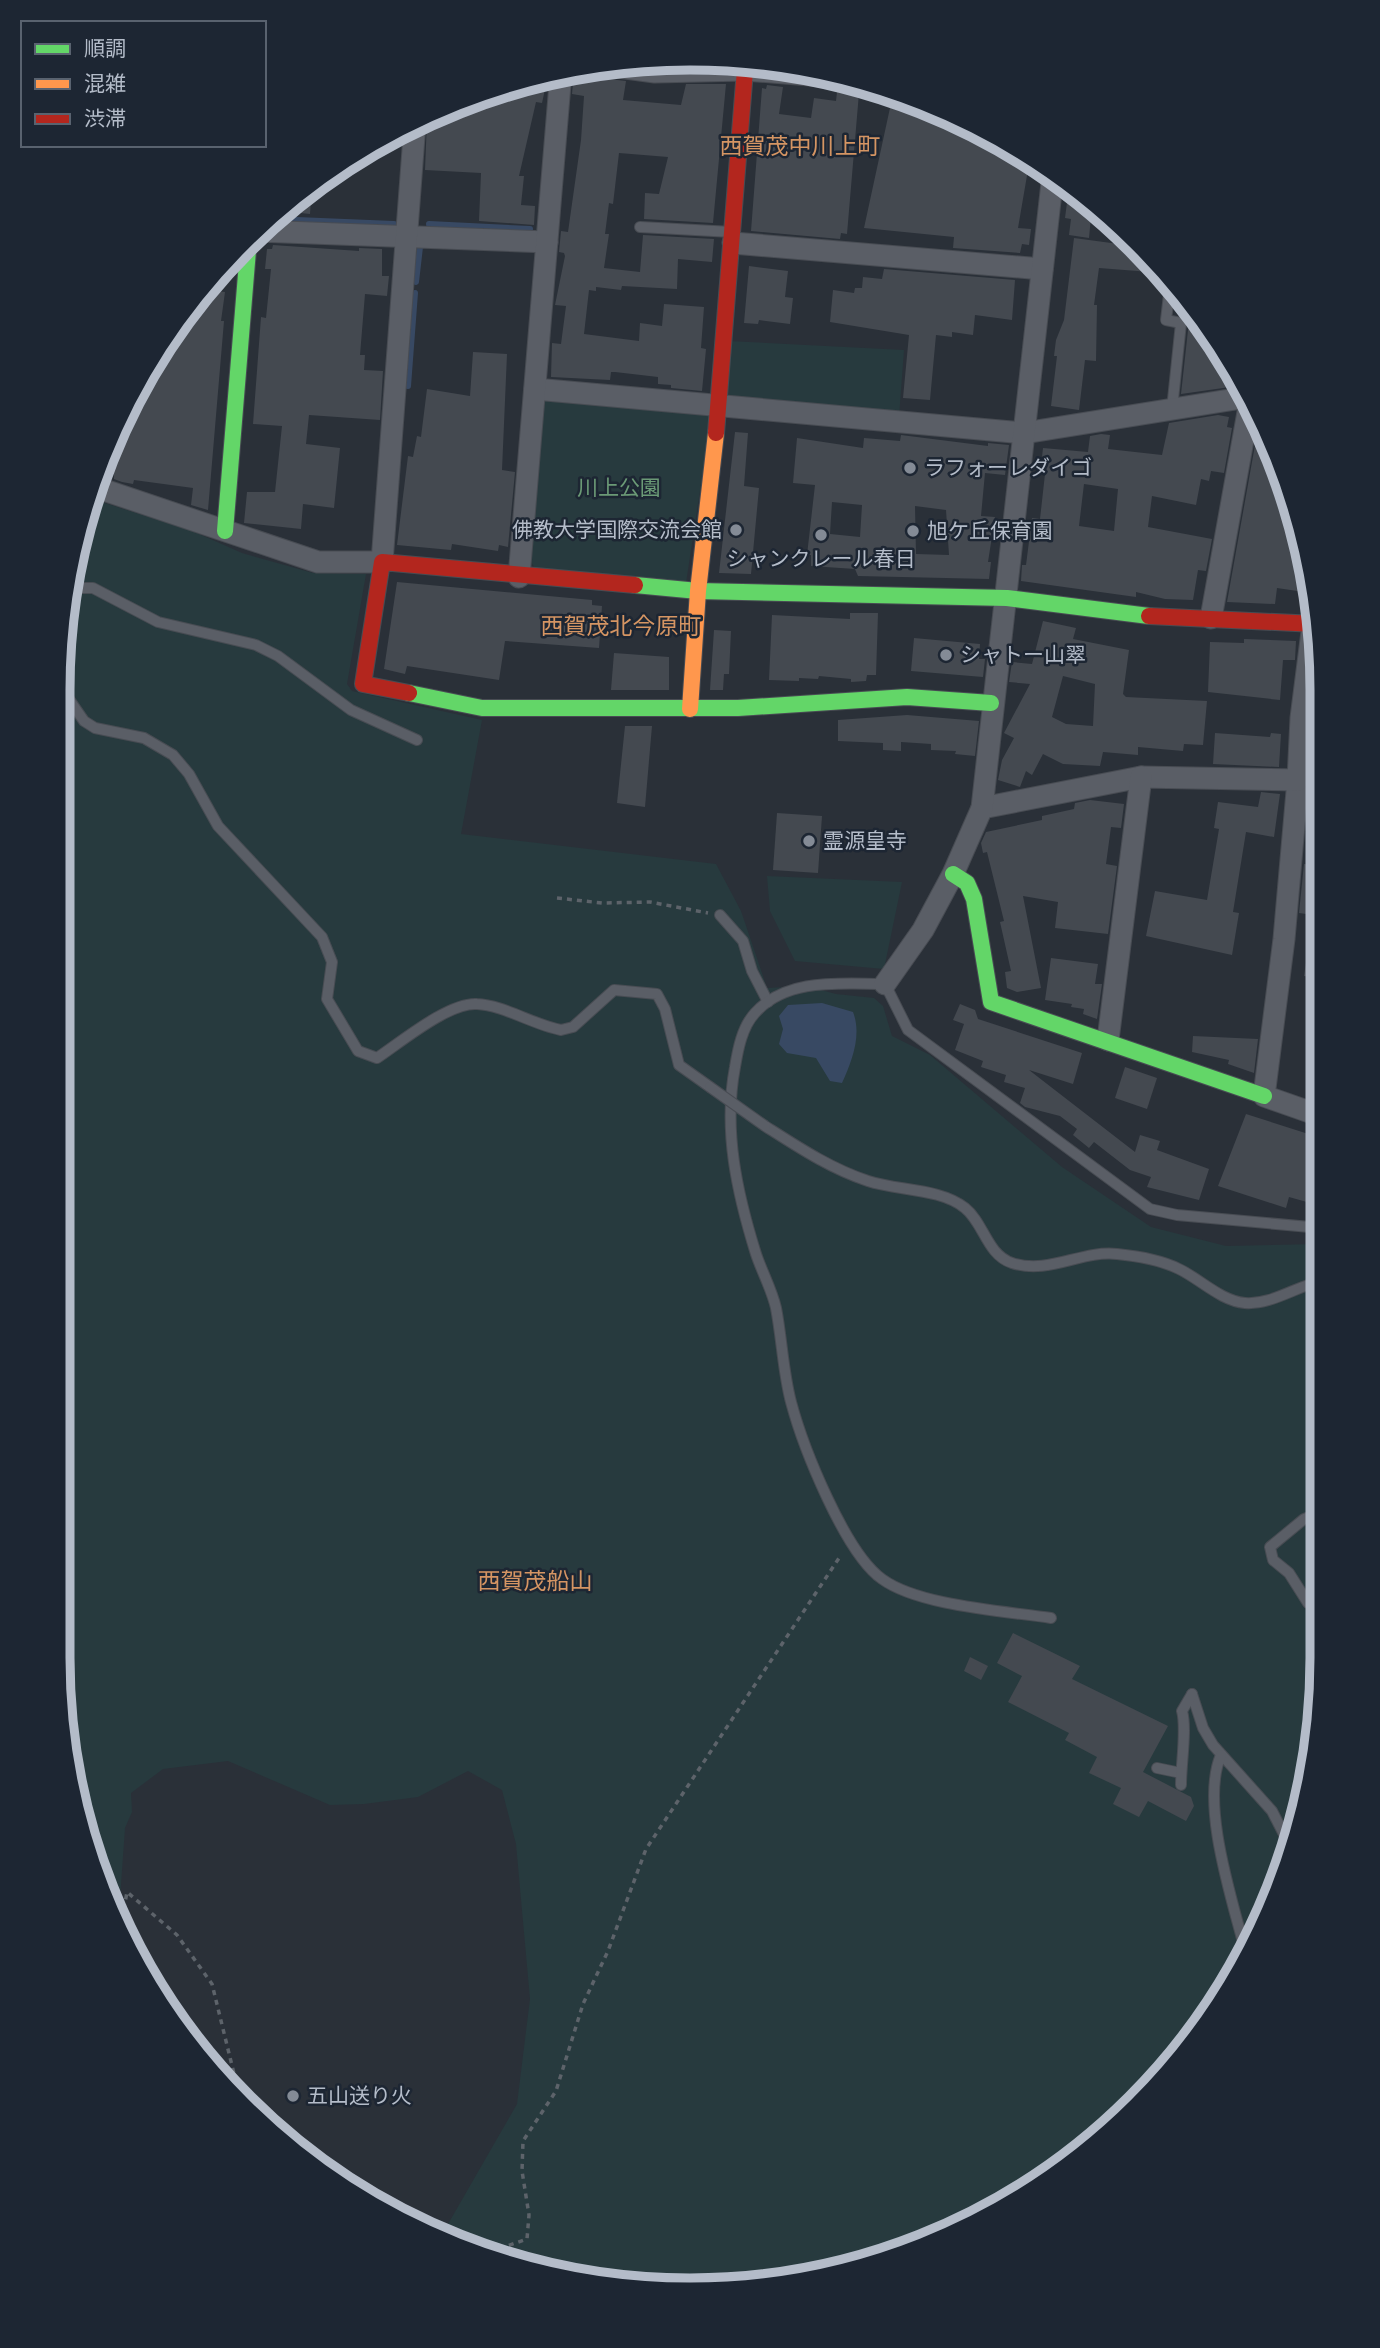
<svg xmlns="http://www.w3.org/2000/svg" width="1380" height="2348" font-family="'Golos Text','Noto Sans JP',sans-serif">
<rect width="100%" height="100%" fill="#2a3038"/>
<g fill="#273a3e">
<path d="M728 341 904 350 899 417 724 401Z"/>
<path d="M551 397 703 410 711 418 686 583 538 572 528 558 541 404Z"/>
<path d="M89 498 190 530 242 553 313 573 366 574 347 684 352 691 482 720 461 834 716 864 741 911 767 988 806 986 836 994 874 998 883 1006 892 1036 930 1055 1062 1167 1151 1227 1226 1246 1321 1244V1700L1289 1862 1216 2009 1075 2159 932 2242 731 2289 526 2269 444 2231 517 2104 530 1999 516 1844 502 1790 468 1771 418 1797 364 1804 330 1805 228 1761 163 1769 131 1793 132 1812 125 1828 119 1913 91 1861 58 1658 59 648Z"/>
<path d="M767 876 902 882 884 969 795 961 770 911Z"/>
</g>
<path fill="#384963" d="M822 1003 853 1012C862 1035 852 1061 842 1083L830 1081 816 1058 787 1053 779 1044 783 1029 779 1016 788 1005Z"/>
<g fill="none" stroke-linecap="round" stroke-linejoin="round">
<g stroke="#384963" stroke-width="6">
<path d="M272 219 394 224"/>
<path d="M429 224 530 229"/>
<path d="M416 282 420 247 425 244"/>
<path d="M408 386 415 293"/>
</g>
</g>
<g fill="#444950" fill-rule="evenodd">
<path d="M574 70 600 73 609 79 626 81 623 100 681 105 686 84H726L713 223 644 219 645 193 659 194 668 157 619 153 613 204 609 203 605 234H609L604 268 640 272 643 235 714 239 712 262 678 259 677 289 622 286 621 290 596 287V291L589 290 584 334 639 341 640 323 662 326 664 304 704 307 701 348 706 349 702 391 671 388V385L658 384V377L615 372H611L610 380 551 377 552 343 561 344 566 306 555 305 565 256 564 253 559 252 561 231 568 232 581 140 584 96 572 94Z"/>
<path d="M548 76 542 103 536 102 519 176H524L521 205 535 206 534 225 479 221 481 173 425 170 427 120H447L448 106Z"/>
<path d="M767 85 783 87 779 114 811 118 814 98 836 101 837 92 859 93 847 234 841 233 840 239 751 231 762 88 766 89Z"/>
<path d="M893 94 921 105 920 109 957 120 1030 158 1018 228 1031 229 1029 245 1022 244 1020 253 953 248 954 237 864 228Z"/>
<path d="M312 186 310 214 282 211 295 200Z"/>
<path d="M1069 187 1092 206 1089 238 1069 235 1071 219 1065 218Z"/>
<path d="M1074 238 1141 247 1152 262 1150 272 1099 268 1094 305H1097L1096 361 1085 360 1079 410 1051 406 1057 356H1054L1056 340 1064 320Z"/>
<path d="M273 245 359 251V248L382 249V276H389L387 296 365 294 360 355H365L364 370 383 371 380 420 309 415 306 444 340 448 334 508 303 504 301 529 244 523 247 492H275L282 426 253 424 261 317 266 318 271 269H265L267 249H272Z"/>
<path d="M749 266 788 271 785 297 793 298 790 324 759 320 758 324 744 323Z"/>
<path d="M884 269 1015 280 1012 320 975 315 973 335 952 332V337L936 335 930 400 903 398 909 335 830 322 833 290 854 293 855 288H862L863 277 882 279Z"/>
<path d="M219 272 216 291 225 292 221 321H224L208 510 191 505 193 488 134 480 133 484 122 482 114 479V474L99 472 164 339Z"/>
<path d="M1190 312 1235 370 1228 371 1230 387 1181 394Z"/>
<path d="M473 352 507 354 502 470 515 472 508 547 499 545 498 551 452 544 451 550 397 545 408 456 413 457 417 436 421 437 427 389 470 396Z"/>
<path d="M1218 415 1229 417 1227 427 1232 428 1224 473 1211 471 1209 481 1201 479 1196 505 1152 496 1148 527 1212 539 1206 571 1198 570 1193 600 1165 599 1136 592V597L1021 581 1022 565H1026L1032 518 1040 519 1045 474H1040L1043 448 1088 452 1090 436 1101 434 1110 435 1108 449 1162 455 1169 423ZM1084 484 1118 489 1114 531 1079 526Z"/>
<path d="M735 432 748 433 744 486 759 488 751 574 719 573Z"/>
<path d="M1257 434 1266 436 1289 487 1306 574 1304 592 1277 588 1275 604 1227 602Z"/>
<path d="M901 435 988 446V443L1009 445 1005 475 985 473 981 516 995 517 988 562H991L989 579 858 576 855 569 811 566V555H807L815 485 793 483 797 438 863 448 864 438 900 441ZM832 502 862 505 860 537 830 534ZM915 506 946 510 949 555 916 554Z"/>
<path d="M397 582 592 600V605L602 606 599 648 505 641 499 680 407 666 405 674 384 669Z"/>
<path d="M850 613H878L876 675H867L866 681 851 682V679L819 676 818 679 799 678V681L769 680 772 615 850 619Z"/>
<path d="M1043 621 1076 628 1073 639 1129 650 1123 694 1126 697 1207 701 1203 745 1184 744 1183 751 1138 747V755L1103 752 1100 766 1063 764 1043 754 1032 775 1026 771 1020 787 998 780 1002 760 1014 738 1004 733 1030 684 1009 682 1012 662 1032 664ZM1063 676 1095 684 1093 726 1066 724 1052 717Z"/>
<path d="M714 630 731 631 729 674H724L723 690H710Z"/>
<path d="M914 638 980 644 979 659H985L983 677 911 671Z"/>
<path d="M1244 639 1296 641 1295 660H1283L1280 700 1208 692 1210 642 1244 643Z"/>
<path d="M614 653 669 657V690H611Z"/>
<path d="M907 715 979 721 975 756 955 754 956 751 931 750V744L901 742V751L883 750V743L838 741V720Z"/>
<path d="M625 726H652L645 807 617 803Z"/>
<path d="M1215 733 1270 737 1271 733 1281 734 1279 767 1213 764Z"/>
<path d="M1261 792 1280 794 1274 837 1246 832 1233 912 1239 913 1232 955 1146 936 1155 891 1207 900 1219 829 1214 828 1218 802 1258 807Z"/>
<path d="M1090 800 1124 804 1121 828 1111 827 1106 864 1117 866 1108 934 1055 928 1058 902 1023 896 1041 988 1017 992 1007 988 1005 972 1011 971 1000 922 1004 921 987 852 983 853 981 843 986 832 1042 820V816L1074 809 1075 803Z"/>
<path d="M777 813 822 816 818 873 773 870Z"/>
<path d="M1304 864 1321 866V916L1299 913Z"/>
<path d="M1312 923 1321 924V979L1304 976Z"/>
<path d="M1051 958 1098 964 1095 984H1102L1097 1019 1083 1014 1084 1009 1071 1007 1072 1004 1045 1000Z"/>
<path d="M960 1004 975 1010 978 1019 1082 1053 1073 1084 1029 1070 1135 1152 1140 1135 1160 1141 1157 1150 1209 1169 1199 1200 1147 1187 1151 1177 1130 1170 1094 1142 1089 1148 1073 1135 1077 1129 1060 1116 1025 1107 1020 1103 1025 1088 1004 1082 1006 1075 981 1067 983 1061 955 1050 964 1024 953 1020Z"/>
<path d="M1193 1036 1258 1039 1254 1073 1228 1064 1229 1060 1192 1052Z"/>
<path d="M1125 1067 1157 1078 1147 1109 1115 1098Z"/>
<path d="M1246 1114 1321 1138V1206L1289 1197 1286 1208 1218 1186Z"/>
<path d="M1013 1633 1080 1666 1072 1679 1168 1726 1143 1772 1191 1797 1194 1806 1186 1821 1148 1801 1139 1817 1113 1804 1121 1788 1089 1773 1097 1757 1065 1740 1069 1733 1008 1702 1022 1676 997 1663Z"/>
<path d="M970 1657 988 1666 981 1680 964 1671Z"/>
</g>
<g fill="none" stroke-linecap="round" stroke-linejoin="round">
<defs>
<g id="lane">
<path d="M640 227 732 232"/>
<path d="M1170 286 1166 320 1181 323 1172 409"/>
<path d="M71 588H93L158 622 256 645 278 656 351 710 417 740"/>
<path d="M59 692 66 695 84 721 95 728 144 738 173 755 189 774 218 826 322 937 332 962 327 999 358 1051 377 1058C401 1042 449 1002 477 1004 503 1005 534 1025 561 1030L573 1027 614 990 657 994 665 1009 679 1065 710 1087"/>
<path d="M720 915 743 941 752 971 768 1002"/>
<path d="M765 1126C798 1147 831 1169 868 1181 898 1191 940 1188 965 1208 984 1223 987 1255 1012 1263 1049 1275 1081 1250 1117 1254 1137 1256 1161 1260 1179 1269 1200 1279 1221 1301 1245 1303 1271 1305 1295 1287 1321 1281"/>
<path d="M1308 1603 1289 1573 1273 1560 1270 1547 1304 1519 1321 1512"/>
<path d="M1051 1618C1005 1611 919 1606 882 1579 845 1553 803 1447 791 1402 783 1372 782 1339 776 1308 772 1290 762 1272 756 1254 737 1193 723 1130 735 1067 738 1049 742 1027 755 1013 787 977 842 984 885 984L908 1030 1150 1209 1177 1215 1321 1228"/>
<path d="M1192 1694 1203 1728 1213 1745 1272 1811 1291 1848"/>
<path d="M1221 1755C1200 1803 1232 1899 1245 1950"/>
<path d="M1157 1768 1181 1773"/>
<path d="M1181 1785C1181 1763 1187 1729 1182 1711L1192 1694"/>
</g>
<g id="street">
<path d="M611 66 655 72 745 70 835 77"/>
<path d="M258 231 547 242"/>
<path d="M733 243 1042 269"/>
<path d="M535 389 1024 433 1248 397"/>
<path d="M92 486 318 562H382L415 123"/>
<path d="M519 577 561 72"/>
<path d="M1211 618 1250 401"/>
<path d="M1321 781 1298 780 1284 939 1264 1096 1321 1116"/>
<path d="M982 808 1141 777 1298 780 1301 718 1313 624"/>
<path d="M885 984 923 930 953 874 982 808 1053 174"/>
<path d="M1108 1040 1141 777"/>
</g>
<g id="fast">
<path d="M225 531 249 238"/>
<path d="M635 585 698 591 1007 598 1149 616"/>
<path d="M409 693 482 708H738L907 697 991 703"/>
<path d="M953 874 967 883 974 899 991 1002 1264 1096"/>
</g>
<path id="slow" d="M690 709 698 591 716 433"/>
<g id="jam">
<path d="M716 433 745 70"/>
<path d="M1149 616 1316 624"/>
<path d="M409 693 363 684 382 562 635 585"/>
</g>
</defs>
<use href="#lane" stroke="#484c53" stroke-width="12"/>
<use href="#street" stroke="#484c53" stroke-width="23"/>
<use href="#fast" stroke="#484c53" stroke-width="18"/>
<use href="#slow" stroke="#484c53" stroke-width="18"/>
<use href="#jam" stroke="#484c53" stroke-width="18"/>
<g stroke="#5d636a" stroke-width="3.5" stroke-dasharray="5 5" stroke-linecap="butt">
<path d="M557 898 602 903 650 902 708 913"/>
<path d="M122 1919 127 1892 177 1935 212 1984 238 2090"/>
<path d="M490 2252 527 2239 529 2215 522 2171 523 2141 556 2091 583 2004 608 1951 646 1849 841 1555"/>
</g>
<use href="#lane" stroke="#5a5e66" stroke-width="10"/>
<use href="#street" stroke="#5a5e66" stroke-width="21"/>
<use href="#fast" stroke="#63d668" stroke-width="16"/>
<use href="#slow" stroke="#ff974d" stroke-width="16"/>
<use href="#jam" stroke="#b3261e" stroke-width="16"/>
<defs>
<path id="lane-bridge" d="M710 1087 765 1126"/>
</defs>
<use href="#lane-bridge" stroke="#484c53" stroke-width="12" stroke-linecap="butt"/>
<use href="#lane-bridge" stroke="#5a5e66" stroke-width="10"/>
</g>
<g fill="#848b96" stroke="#1d2633" stroke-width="2.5">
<circle cx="910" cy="468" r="7"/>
<circle cx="736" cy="530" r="7"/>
<circle cx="913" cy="531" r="7"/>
<circle cx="821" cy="535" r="7"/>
<circle cx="946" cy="655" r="7"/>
<circle cx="809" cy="841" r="7"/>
<circle cx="293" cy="2096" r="7"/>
</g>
<g text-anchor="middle" stroke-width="5" stroke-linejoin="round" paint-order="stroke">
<g font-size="21" fill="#b4bcc9" stroke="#1d2633" text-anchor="start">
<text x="924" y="475">ラフォーレダイゴ</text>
<text x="722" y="537" text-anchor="end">佛教大学国際交流会館</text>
<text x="927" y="538">旭ケ丘保育園</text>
<text x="821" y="566" text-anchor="middle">シャンクレール春日</text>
<text x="960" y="662">シャトー山翠</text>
<text x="823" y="848">霊源皇寺</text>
<text x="307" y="2103">五山送り火</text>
</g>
<g font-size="21" fill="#6b9a76" stroke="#1d2633">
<text x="619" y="495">川上公園</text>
</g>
<g font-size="23" fill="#d59563" stroke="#1d2633">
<text x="800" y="154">西賀茂中川上町</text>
<text x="621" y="634">西賀茂北今原町</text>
<text x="535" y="1589">西賀茂船山</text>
</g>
</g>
<path d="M0 0H1380V2348H0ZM690 70H690A620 620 0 0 1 1310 690V1658A620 620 0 0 1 690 2278H690A620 620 0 0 1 70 1658V690A620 620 0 0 1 690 70Z" fill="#1d2633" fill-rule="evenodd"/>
<path fill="none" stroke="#b4bcc9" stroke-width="9" d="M690 70H690A620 620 0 0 1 1310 690V1658A620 620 0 0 1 690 2278H690A620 620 0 0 1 70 1658V690A620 620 0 0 1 690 70Z"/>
<rect x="21" y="21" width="245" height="126" fill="#1d2633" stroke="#59626f" stroke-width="2"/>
<rect x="35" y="44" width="35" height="10" fill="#63d668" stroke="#59626f" stroke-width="2"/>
<text x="84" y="56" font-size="21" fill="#b4bcc9">順調</text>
<rect x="35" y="79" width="35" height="10" fill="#ff974d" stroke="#59626f" stroke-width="2"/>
<text x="84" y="91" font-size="21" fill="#b4bcc9">混雑</text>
<rect x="35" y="114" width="35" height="10" fill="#b3261e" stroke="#59626f" stroke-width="2"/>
<text x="84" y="126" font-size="21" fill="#b4bcc9">渋滞</text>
</svg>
